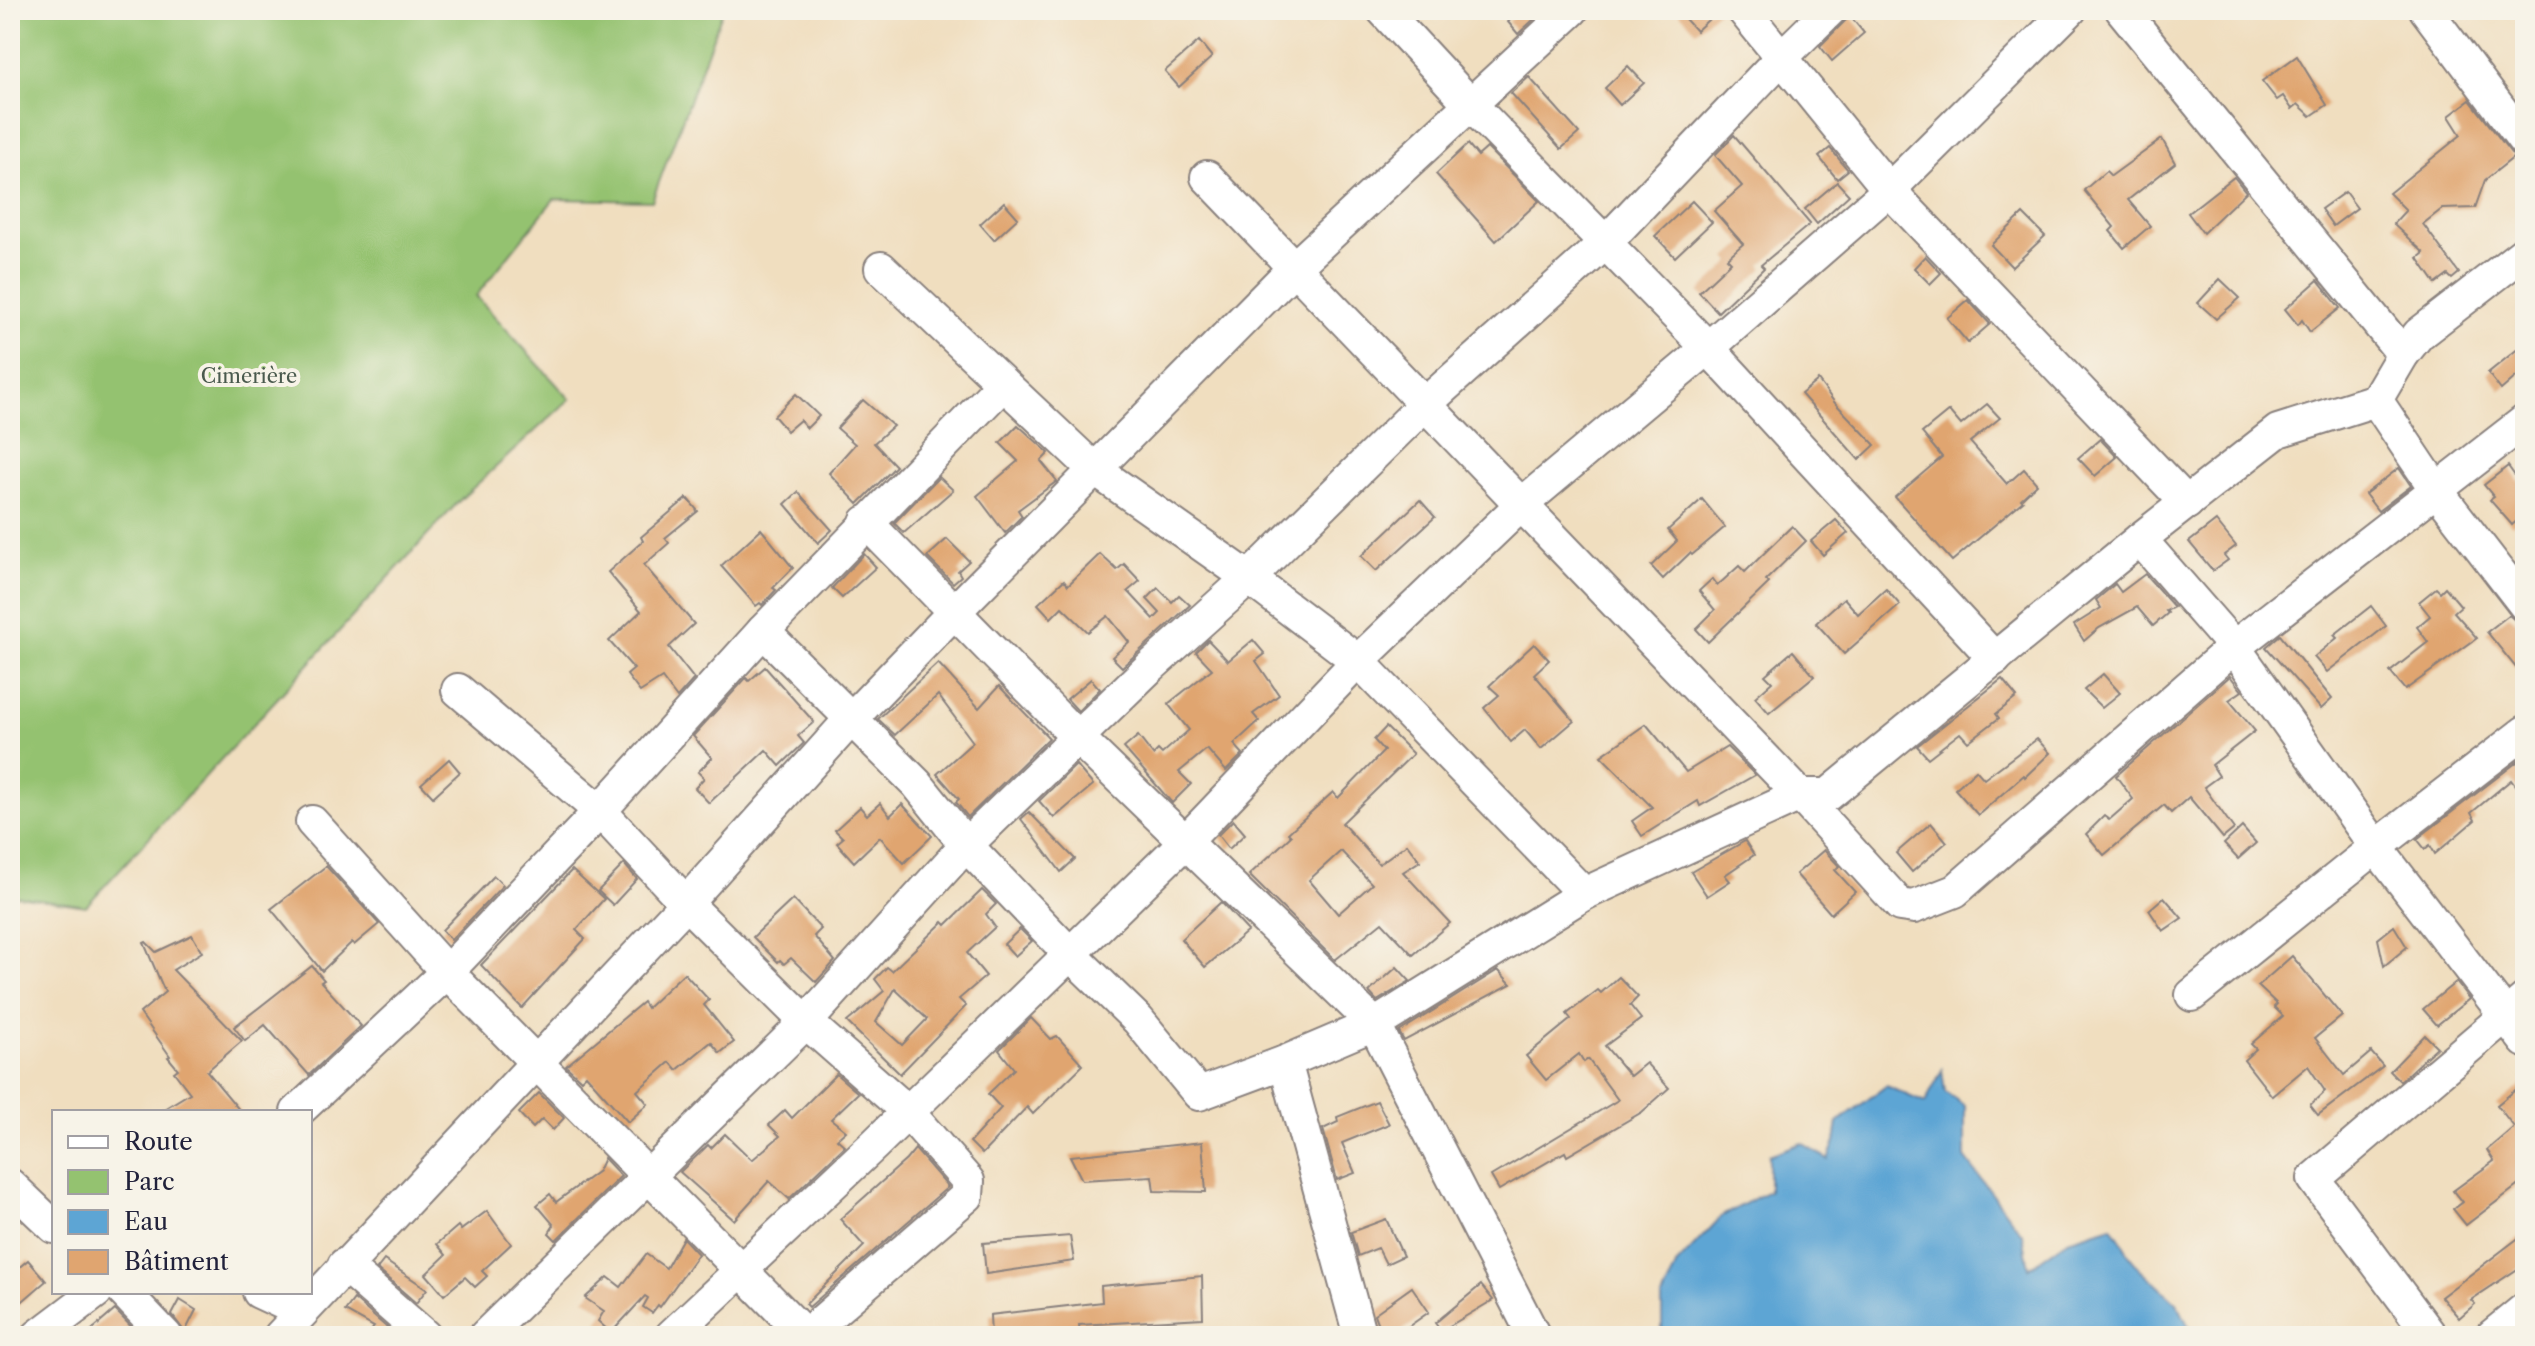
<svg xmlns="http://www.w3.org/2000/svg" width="2535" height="1346" font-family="'Libre Caslon Text',serif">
<rect width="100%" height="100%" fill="#f7f3e8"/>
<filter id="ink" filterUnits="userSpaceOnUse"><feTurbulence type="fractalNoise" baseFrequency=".0125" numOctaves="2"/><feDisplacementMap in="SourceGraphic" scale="16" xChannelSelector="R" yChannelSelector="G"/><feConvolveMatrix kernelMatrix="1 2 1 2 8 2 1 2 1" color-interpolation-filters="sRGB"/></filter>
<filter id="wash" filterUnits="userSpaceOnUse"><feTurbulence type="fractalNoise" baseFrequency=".006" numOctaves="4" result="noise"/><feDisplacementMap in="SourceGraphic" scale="32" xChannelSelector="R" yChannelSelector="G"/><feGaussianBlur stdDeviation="1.8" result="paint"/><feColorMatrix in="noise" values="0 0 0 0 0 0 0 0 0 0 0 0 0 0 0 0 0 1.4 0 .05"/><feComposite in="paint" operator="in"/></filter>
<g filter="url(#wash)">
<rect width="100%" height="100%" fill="#f0debf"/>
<path fill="#94c270" stroke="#5b7256" stroke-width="2" d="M21 10H723L652 201 554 199 476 296 570 399 461 499 86 906 10 895V24Z"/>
<path fill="#5da5d4" stroke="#406488" stroke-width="2" d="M1942 1070 1945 1092 1965 1106V1158L2023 1235 2029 1268 2068 1240 2112 1226 2136 1265 2177 1303 2190 1329 2197 1336H1662V1298L1677 1264 1722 1216 1769 1191V1155L1802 1143 1828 1159 1835 1142 1838 1122 1886 1086 1925 1103Z"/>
<g id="blocks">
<g fill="#e0a570" fill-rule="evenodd">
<path d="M1520 10H1544L1518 34 1508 22Z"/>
<path d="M1677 10H1719L1696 31Z"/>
<path d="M1850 16 1864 33 1832 61 1820 46Z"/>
<path d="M1199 41 1212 57 1179 87 1165 71Z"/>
<path d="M2297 56 2327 105 2311 116 2298 104 2292 109 2283 96 2277 100 2262 81Z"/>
<path d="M1628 66 1644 83 1620 105 1605 88Z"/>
<path d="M1529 77 1579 133 1561 149 1511 93Z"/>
<path d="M2470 100 2514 157 2485 180 2475 208 2442 209 2423 224 2459 273 2452 279 2448 275 2436 284 2418 258 2424 253 2393 224 2406 210 2389 193 2461 135 2449 116Z"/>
<path d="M1734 135 1810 224 1761 265 1764 268 1718 312 1699 292 1731 262 1727 258 1743 244 1714 211 1742 186 1715 155Z"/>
<path d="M2162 139 2175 163 2128 200 2150 226 2124 248 2110 231 2114 227 2084 190 2106 171 2111 176Z"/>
<path d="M1468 144 1478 156 1487 148 1539 201 1496 241 1436 174Z"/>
<path d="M1830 148 1848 170 1837 179 1819 157Z"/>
<path d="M2234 177 2246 192 2203 233 2188 213Z"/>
<path d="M1837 182 1849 195 1817 224 1805 209Z"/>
<path d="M2345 192 2357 208 2333 226 2321 209Z"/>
<path d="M1692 201 1712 222 1675 257 1655 236Z"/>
<path d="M1004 202 1018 218 994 240 980 224Z"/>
<path d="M2023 214 2045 236 2012 267 1991 245Z"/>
<path d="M1925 256 1941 273 1930 284 1914 268Z"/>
<path d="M2220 279 2240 298 2216 319 2198 303Z"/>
<path d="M2318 280 2340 308 2310 332 2302 320 2298 325 2285 309Z"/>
<path d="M1968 300 1990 324 1968 343 1947 318Z"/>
<path d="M2525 343V369L2501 390 2488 373Z"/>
<path d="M1818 380 1835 403 1875 445 1859 460 1801 394Z"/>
<path d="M796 394 819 416 807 428 800 420 787 431 774 416Z"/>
<path d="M863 400 893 426 874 443 896 466 858 504 829 473 855 444 837 428Z"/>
<path d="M1987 404 2000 418 1970 442 2007 484 2024 469 2037 484 2021 499 2023 501 1952 561 1895 497 1942 457 1922 433 1949 411 1961 425Z"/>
<path d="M1018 425 1049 453 1041 461 1057 481 1018 510 1022 516 1005 533 977 496 1018 461 1000 443Z"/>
<path d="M2100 439 2117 457 2095 476 2078 458Z"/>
<path d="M2508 466 2525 490V514L2512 525 2490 500 2494 497 2484 485Z"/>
<path d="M2399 468 2411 486 2378 511 2365 494Z"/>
<path d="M939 477 953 490 904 533 894 523Z"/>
<path d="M798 492 832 530 818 543 785 504Z"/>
<path d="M687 498 698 511 665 538 669 543 644 565 694 624 669 647 694 679 677 698 662 678 640 692 627 675 634 669 609 641 641 611 608 572 643 541 641 537Z"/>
<path d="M1702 499 1725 527 1692 555 1690 553 1663 579 1651 566 1677 541 1668 530Z"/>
<path d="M1420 500 1435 517 1376 571 1361 556Z"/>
<path d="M1836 520 1848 533 1823 555 1811 541Z"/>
<path d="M2216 521 2236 546 2224 555 2228 560 2213 571 2189 542Z"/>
<path d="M1792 526 1806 541 1766 580 1769 583 1708 642 1696 629 1715 610 1699 591 1712 579 1717 586 1739 566 1745 572Z"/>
<path d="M761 529 793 568 773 588 776 590 762 605 760 603 756 606 721 566Z"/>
<path d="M947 539 969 561 958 571 961 576 953 583 927 557Z"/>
<path d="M864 554 876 567 842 598 832 588Z"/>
<path d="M1100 554 1117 570 1124 564 1140 581 1128 591 1154 619 1160 613 1147 599 1158 588 1172 602 1179 595 1190 605 1122 667 1112 657 1129 642 1108 616 1088 632 1062 607 1051 618 1038 604 1064 580 1068 585Z"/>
<path d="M2145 574 2174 607 2166 611 2168 613 2153 626 2137 607 2099 628 2084 641 2074 625 2101 608 2096 600 2115 584 2121 592Z"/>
<path d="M2445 587 2461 606 2454 612 2477 638 2405 690 2390 672 2428 642 2417 627 2430 616 2419 602 2436 588 2440 592Z"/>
<path d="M1886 589 1900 605 1844 654 1816 623 1844 598 1858 614Z"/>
<path d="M2371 606 2386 626 2327 672 2314 657 2337 638 2334 635Z"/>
<path d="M2509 615 2517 622 2525 624V679L2487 632Z"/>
<path d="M2280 635 2332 699 2321 709 2266 647Z"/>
<path d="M1208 640 1228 661 1253 640 1265 654 1256 661 1279 695 1253 714 1259 721 1234 744 1243 754 1226 771 1207 749 1179 772 1191 784 1172 803 1124 748 1138 736 1153 755 1158 750 1162 754 1189 730 1168 704 1212 669 1196 652Z"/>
<path d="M1534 644 1549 660 1534 674 1574 721 1541 749 1525 730 1511 742 1484 708 1499 695 1489 686Z"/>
<path d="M1793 651 1814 676 1769 713 1755 697 1772 682 1765 675Z"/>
<path d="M938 663 979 708 999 686 1049 738 968 817 956 802 959 799 937 774 973 742 938 695 895 735 878 719Z"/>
<path d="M765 667 814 722 798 736 804 743 780 766 766 750 709 803 695 788 704 778 698 772 712 758 693 736 746 678 749 681Z"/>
<path d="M2103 674 2120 693 2102 708 2084 690Z"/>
<path d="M2230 676 2242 691 2229 700 2255 731 2212 765 2219 776 2204 787 2234 829 2223 838 2189 797 2171 813 2164 805 2104 855 2086 834 2104 816 2109 820 2133 799 2116 776Z"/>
<path d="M1091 679 1100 689 1078 711 1067 699Z"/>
<path d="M2002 679 2017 697 1996 714 1999 718 1968 742 1960 733 1928 758 1917 746Z"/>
<path d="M1646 724 1686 772 1727 747 1755 775 1700 806 1698 801 1642 836 1632 821 1652 807 1601 756Z"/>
<path d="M1386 727 1413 754 1342 823 1379 864 1407 844 1420 861 1403 872 1450 923 1413 955 1382 922 1335 960 1249 875 1291 836 1288 833 1333 792 1338 798 1384 751 1374 740ZM1341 851 1372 884 1338 914 1309 880Z"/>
<path d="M2037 739 2050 753 2025 777 2024 775 1978 815 1955 789 1976 770 1984 779Z"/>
<path d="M449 759 460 772 433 797 421 784Z"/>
<path d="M2521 759 2525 766V799L2511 780 2471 813 2475 820 2435 854 2430 845 2425 849 2417 839Z"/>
<path d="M1076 765 1093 785 1054 818 1039 801Z"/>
<path d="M880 803 890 816 902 804 932 836 904 863 880 837 854 862 837 843 843 838 835 830 860 807 867 815Z"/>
<path d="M1029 812 1075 859 1061 872 1021 819Z"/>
<path d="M1233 820 1245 834 1229 849 1218 835Z"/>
<path d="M1931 823 1947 842 1912 872 1896 853Z"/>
<path d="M2242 827 2256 843 2238 859 2224 844Z"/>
<path d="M1745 841 1754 855 1725 875 1730 881 1707 896 1691 872Z"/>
<path d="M1824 850 1839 866 1835 870 1855 892 1831 914 1796 874Z"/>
<path d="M624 864 637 879 613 905 598 891Z"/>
<path d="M326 866 379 924 354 945 352 942 322 971 271 909Z"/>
<path d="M572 870 604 899 576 930 585 939 522 1008 481 965Z"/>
<path d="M494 876 503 885 451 940 442 930Z"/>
<path d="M982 890 996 904 986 914 995 927 967 953 986 976 959 999 966 1006 900 1074 847 1022 884 991 875 979 887 967 892 971 943 922 946 925ZM895 989 927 1019 902 1045 876 1022Z"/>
<path d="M2164 897 2182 918 2163 931 2149 910Z"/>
<path d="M793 899 821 929 814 936 835 961 816 982 791 958 784 964 780 960 778 962 753 937Z"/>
<path d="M1221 902 1248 931 1205 967 1181 939Z"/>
<path d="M2394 926 2407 947 2384 966 2378 939Z"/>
<path d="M1020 929 1032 941 1015 956 1004 944Z"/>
<path d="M192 935 202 952 173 970 242 1041 207 1071 241 1112H159L190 1093 174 1072 178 1069 168 1057 170 1056 140 1013 165 992 144 943 146 942 156 952Z"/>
<path d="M2292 956 2342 1016 2315 1038 2344 1075 2371 1052 2383 1066 2318 1115 2310 1105 2325 1091 2308 1066 2272 1096 2244 1060 2256 1049 2251 1044 2283 1016 2274 1007 2277 1004 2258 986Z"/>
<path d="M312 966 324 980 321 982 361 1026 309 1075 265 1025 245 1041 234 1027Z"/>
<path d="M1397 967 1410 981 1377 1001 1369 992Z"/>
<path d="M1498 970 1511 984 1404 1041 1399 1032Z"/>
<path d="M684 973 709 1000 704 1005 734 1042 720 1053 711 1042 677 1070 670 1062 637 1091 648 1104 628 1122 586 1075 581 1080 566 1066 643 1002 647 1008Z"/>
<path d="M1619 977 1638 997 1630 1005 1641 1019 1605 1046 1630 1076 1646 1063 1669 1088 1642 1112 1567 1156 1565 1152 1499 1190 1491 1176 1618 1100 1588 1059 1584 1062 1579 1054 1546 1080 1526 1056 1571 1019 1567 1014 1598 990 1601 993Z"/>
<path d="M2456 982 2469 999 2437 1025 2423 1009Z"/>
<path d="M1031 1018 1051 1039 1057 1036 1083 1065 1033 1114 1027 1107 982 1154 970 1142 1001 1108 988 1094 1014 1069 999 1050Z"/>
<path d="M2425 1035 2437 1047 2400 1081 2390 1071Z"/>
<path d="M836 1074 858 1093 831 1119 846 1131 837 1139 845 1146 789 1199 769 1181 734 1220 680 1172 708 1145 711 1148 725 1134 752 1160 780 1136 769 1125 785 1110 792 1118Z"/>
<path d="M2525 1082V1180L2466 1225 2453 1209 2462 1202 2453 1191 2494 1161 2487 1150 2514 1127 2497 1105Z"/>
<path d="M539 1093 564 1118 553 1130 542 1119 533 1128 519 1113Z"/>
<path d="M1377 1101 1389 1124 1342 1143 1355 1173 1337 1180 1323 1129 1338 1122 1337 1117Z"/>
<path d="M1202 1142 1206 1192 1154 1191 1152 1176 1082 1180 1070 1156Z"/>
<path d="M915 1149 948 1187 809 1307 806 1304 864 1246 840 1219 906 1160Z"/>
<path d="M604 1158 621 1176 556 1240 549 1233 554 1225 537 1205 550 1194 556 1202 598 1171Z"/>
<path d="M487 1211 511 1244 482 1271 487 1276 475 1287 465 1277 444 1295 426 1274 446 1255 437 1244 458 1226 461 1230Z"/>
<path d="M1386 1219 1403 1256 1386 1264 1378 1248 1358 1256 1351 1232Z"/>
<path d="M2525 1233V1264L2471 1300 2475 1304 2459 1318 2441 1297Z"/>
<path d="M1070 1236 1074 1261 986 1274 983 1243Z"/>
<path d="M683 1238 698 1254 660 1307 658 1305 652 1313 643 1307 648 1298 645 1296 611 1333 598 1321 604 1311 585 1298 608 1277 621 1287 646 1254 666 1268Z"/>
<path d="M28 1260 46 1281 10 1312V1275Z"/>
<path d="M384 1260 427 1289 416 1303 377 1269Z"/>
<path d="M1202 1276 1203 1318 1079 1325 1080 1335 1070 1336H991L990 1315 1102 1302 1101 1286Z"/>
<path d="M1481 1285 1493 1300 1441 1331 1435 1323Z"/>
<path d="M1412 1287 1429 1312 1395 1336H1382L1374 1314Z"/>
<path d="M354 1299 393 1333 390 1336H367L374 1327 345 1311Z"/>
<path d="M180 1300 196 1310 185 1332 172 1315Z"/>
<path d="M115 1310 140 1336H85Z"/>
</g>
</g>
</g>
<g filter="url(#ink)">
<use href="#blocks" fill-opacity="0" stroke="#89807d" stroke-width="2"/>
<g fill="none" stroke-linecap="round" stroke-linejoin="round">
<defs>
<g id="minor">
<path d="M1383 10 1471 105 1708 348 1995 659"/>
<path d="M1743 10 1889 190 2187 503"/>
<path d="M2122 10 2403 354"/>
<path d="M2426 10 2525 142"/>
<path d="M1207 177 1800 795 1900 905 1914 907 1955 891 2234 647 2525 421"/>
<path d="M881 268 1094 469 1249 578 1358 661 1584 894"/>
<path d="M2376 400 2437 491 2525 605"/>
<path d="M866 522 1078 738 1374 1024 1534 1336"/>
<path d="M2140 539 2234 647 2376 847 2525 1041"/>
<path d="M763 631 917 784 966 845 1070 954 1138 1020 1199 1094 1285 1062 1379 1022 1584 894 1800 795H1828L2140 539 2278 431 2376 400 2403 354 2419 334 2525 252"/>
<path d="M458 690 600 811 686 903 806 1022 907 1111 968 1181 967 1196 806 1335"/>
<path d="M312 822 447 972 806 1336"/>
<path d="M2192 995 2376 847 2525 732"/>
<path d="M1285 1062 1360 1336"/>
<path d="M297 1112 447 972 600 811 763 631 1003 384"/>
<path d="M10 1185 54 1227"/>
<path d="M344 1265 425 1336"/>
<path d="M124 1292 166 1336"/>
<path d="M259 1292 302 1312"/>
<path d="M38 1336 96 1292"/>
<path d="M280 1336 686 903 851 719 955 611 1294 268 1572 10"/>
<path d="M485 1336 806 1022 966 845 1148 669 1249 578 1424 405 1605 243 1783 56 1830 10"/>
<path d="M671 1336 875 1144 1186 841 1358 661 1522 504 1708 348 1889 190 2070 10"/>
<path d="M2431 1336 2314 1179 2525 999"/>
<path d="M2492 1336 2525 1309"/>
</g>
</defs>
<use href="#minor" stroke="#89807d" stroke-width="36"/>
<use href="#minor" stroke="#fff" stroke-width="32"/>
</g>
</g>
<g text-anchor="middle" stroke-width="8" stroke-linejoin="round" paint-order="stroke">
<g font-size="20" fill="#4a5a4e" stroke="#f7f3e8">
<text x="249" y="383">Cimerière</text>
</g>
</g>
<rect width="2535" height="1346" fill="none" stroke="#f7f3e8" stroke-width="40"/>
<rect x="52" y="1110" width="260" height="184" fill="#f7f3e8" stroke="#a29fa3" stroke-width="2"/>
<rect x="68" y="1136" width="40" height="12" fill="#ffffff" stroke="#a29fa3" stroke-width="2"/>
<text x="124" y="1150" font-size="24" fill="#22223b">Route</text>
<rect x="68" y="1170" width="40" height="24" fill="#94c270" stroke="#a29fa3" stroke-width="2"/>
<text x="124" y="1190" font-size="24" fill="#22223b">Parc</text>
<rect x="68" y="1210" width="40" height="24" fill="#5da5d4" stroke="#a29fa3" stroke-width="2"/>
<text x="124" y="1230" font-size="24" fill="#22223b">Eau</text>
<rect x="68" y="1250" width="40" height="24" fill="#e0a570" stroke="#a29fa3" stroke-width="2"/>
<text x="124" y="1270" font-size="24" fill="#22223b">Bâtiment</text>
</svg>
